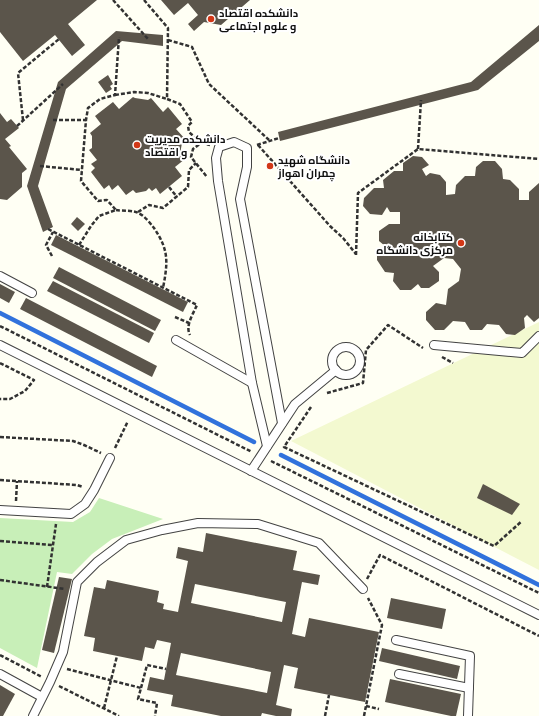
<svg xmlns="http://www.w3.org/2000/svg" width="539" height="716" font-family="'Crimson Pro',Cairo,serif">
<rect width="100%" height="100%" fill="#fffff4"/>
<path fill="#f3f9d0" d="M539 322V570L291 441Z"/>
<path fill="#c8efb8" d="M99 498 163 519 112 539 92 554 72 574 57 572 37 668 0 648V518L73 522 90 512Z"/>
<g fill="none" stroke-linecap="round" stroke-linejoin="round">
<g stroke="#3172dc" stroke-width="4.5">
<path d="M0 313 254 442"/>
<path d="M281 455 539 585"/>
</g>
</g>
<g fill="#5b554b" fill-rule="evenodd">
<path d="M0 0H97L68 24 85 45 72 56 55 35 23 61 0 32Z"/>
<path d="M161 0H250L221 25 204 22 194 31 188 24 198 15 188 3 174 15Z"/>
<path d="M539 25V41L478 90 280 141 278 132 471 82Z"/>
<path d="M116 31 163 35V46L122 41 66 89 38 186 53 227 43 232 27 186 58 82Z"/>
<path d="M108 75 113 84 110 86 112 89 106 93 98 82Z"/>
<path d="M133 97 135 98 148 100 151 98 163 112 168 107 182 124 176 129 186 140 182 143 180 154 185 159 175 167 182 176 160 194 156 188 152 191 149 188 146 191 136 193 133 190 126 195 118 185 112 190 109 185 104 189 91 172 95 168 91 164 97 160 89 150 92 148V136L90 133 101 124 95 116 113 102 119 109Z"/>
<path d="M0 113 7 122 11 119 19 128 5 139 11 146 9 147 27 169 22 173V187L7 200 0 199Z"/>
<path d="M413 156 422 157 429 165 422 169 426 176 430 173 440 175 446 182V195L455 194 456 185 465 176H475L476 167 483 161H495L502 169 503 179 510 180 519 189V200H529V192L539 183V318L534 322 527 315 524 318 525 328 515 335 506 334 499 325 487 324 482 330H470L465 322 453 321 444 330H435L426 320V312L436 303 446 305 448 289 459 281 461 269 453 259 444 258 433 266 439 272V281L429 288H421L418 284 411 290H400L393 281 394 273 385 272 377 260V252L385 246 379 241V231L389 224H400V212H390L387 207 382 215 370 214 363 206 364 198 374 188H384L383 180 394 171H403V163Z"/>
<path d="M77 217 85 224 78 231 71 224Z"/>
<path d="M56 235 188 302 183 312 51 245Z"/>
<path d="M59 267 161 320 155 331 53 278Z"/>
<path d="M53 281 154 333 149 343 47 291Z"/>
<path d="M0 284 15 292 9 303 0 298Z"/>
<path d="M26 298 157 366 152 377 20 309Z"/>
<path d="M483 484 520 504 512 515 477 498Z"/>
<path d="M206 533 297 551 293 570 320 575 318 585 302 582 292 634 305 637 309 618 379 632 365 702 294 688 298 668 284 665 276 705 292 709 291 716H276L262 713 261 716H221L171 706 173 695 147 690 150 677 164 680 171 643 157 640 154 649 145 647 142 661 93 651 95 638 84 636 94 587 105 589 107 580 159 591 157 602 164 604 163 609 178 612 188 561 176 558 178 547 203 552ZM195 584 286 602 282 622 191 603ZM181 653 271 672 267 693 176 675Z"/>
<path d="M59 577 72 579 54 653 42 650Z"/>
<path d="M391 598 446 609 442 629 387 618Z"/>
<path d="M382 648 460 666 457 679 379 661Z"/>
<path d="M390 679 461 694 456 716H451L385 702Z"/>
<path d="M0 685 15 694 3 716H0Z"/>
</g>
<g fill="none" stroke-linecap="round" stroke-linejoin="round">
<defs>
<g id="lane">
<path d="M0 276 32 293"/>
<path d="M176 340 252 383"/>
<path d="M0 345 539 615"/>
<path d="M434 345 522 353 539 336"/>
<circle cx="346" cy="361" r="14"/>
<path d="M267 446 252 383 218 181 216 158 219 147 234 142 247 148V167L240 199 282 423"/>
<path d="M251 471 295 404 336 370"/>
<path d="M0 510 71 514 85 504 94 490 110 458"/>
<path d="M396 640 470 656 468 716"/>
<path d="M0 674 42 697"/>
<path d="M399 674 469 688"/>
<path d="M33 716 50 682 63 652 77 582 97 562 126 540 162 530 198 523 258 524 319 543 363 589"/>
</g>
</defs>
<use href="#lane" stroke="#434343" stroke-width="10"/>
<g stroke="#323232" stroke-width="2.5" stroke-dasharray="4 2" stroke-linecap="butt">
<path d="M113 0 148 39"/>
<path d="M144 0 168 28 167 99 180 104 192 122 188 126 189 132 201 143 193 149 191 157 207 177"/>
<path d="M168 40 192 47 209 84 269 140"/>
<path d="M115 95 134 92 148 93 167 99"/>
<path d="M23 120 18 73 59 39"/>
<path d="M53 120H86"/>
<path d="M17 126 63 84"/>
<path d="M201 143 210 145"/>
<path d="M257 145 279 138"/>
<path d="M258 145 330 226 343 238 356 254"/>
<path d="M418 149 421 100"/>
<path d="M40 166 82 170"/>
<path d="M169 187 177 197"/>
<path d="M116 210C122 211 134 210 138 213 144 215 150 223 154 228 169 250 168 262 163 288"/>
<path d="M138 212 149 205 163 208 188 187 189 170 196 163"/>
<path d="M48 229 197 305C193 314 185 326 190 335"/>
<path d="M79 245 91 226 99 216 116 210 107 200 98 201 81 181 86 120 88 108 100 99 115 95 119 37"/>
<path d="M356 255 358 193 418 149 539 159"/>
<path d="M52 256 46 245 53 232"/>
<path d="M175 317 189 323"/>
<path d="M0 326 252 452"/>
<path d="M442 357 453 363"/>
<path d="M0 363 34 380 25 391 10 399H0"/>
<path d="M327 393 363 383 366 350 388 325 423 348"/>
<path d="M311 407 284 447 494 546 522 521"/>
<path d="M0 437 73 441 84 445 101 453"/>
<path d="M115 448 128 421"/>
<path d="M271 461 539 593"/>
<path d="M0 480 77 485 83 487"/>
<path d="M16 501 17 481"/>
<path d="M0 541 52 545"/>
<path d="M367 579 380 555 539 636"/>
<path d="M0 580 65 589"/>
<path d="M47 587 56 524"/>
<path d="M0 655 42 677"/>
<path d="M67 669 141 688 138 699 157 703 155 716"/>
<path d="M59 686 119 716"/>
<path d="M141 688 147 665 166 669"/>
<path d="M366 706 379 709"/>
<path d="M104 708 117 656"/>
<path d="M325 716 329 695"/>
<path d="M364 716 382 625 368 598"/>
</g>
<use href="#lane" stroke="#fff" stroke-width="8"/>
</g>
<g fill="#d23717" stroke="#fff" stroke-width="1.5">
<circle cx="211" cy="19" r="4"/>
<circle cx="137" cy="145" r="4"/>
<circle cx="270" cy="166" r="4"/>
<circle cx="461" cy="243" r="4"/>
</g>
<g text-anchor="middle" stroke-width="4" stroke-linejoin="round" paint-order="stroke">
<g font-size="11" font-weight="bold" fill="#101010" stroke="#fff" text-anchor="start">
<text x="219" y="17">دانشکده اقتصاد<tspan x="219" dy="13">و علوم اجتماعی</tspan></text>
<text x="145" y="143">دانشکده مدیریت<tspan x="145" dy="13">و اقتصاد</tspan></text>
<text x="278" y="164">دانشگاه شهید<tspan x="278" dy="13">چمران اهواز</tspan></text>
<text x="453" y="241" text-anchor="end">کتابخانه<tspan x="453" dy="13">مرکزی دانشگاه</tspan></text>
</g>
</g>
</svg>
